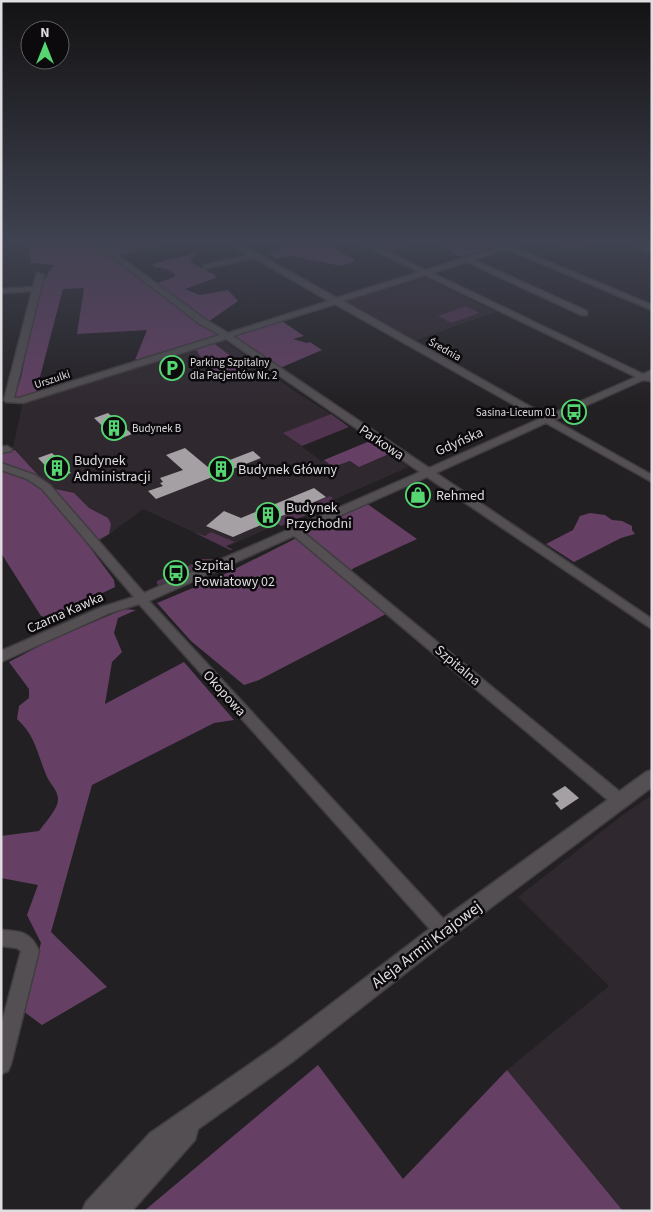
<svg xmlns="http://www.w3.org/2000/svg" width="653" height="1212" font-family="'Source Sans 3',sans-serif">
<rect width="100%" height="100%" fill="#232023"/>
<g fill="#30282f">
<path d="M423 276 496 312 416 340 351 304 342 302Z"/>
<path d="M222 339 293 390 331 414 284 433 321 461 324 460 333 467 350 461 359 467 389 454 409 467 226 547 143 509 99 542 13 447 23 402Z"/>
<path d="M652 795V1211H623L507 1070 609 986 518 897 624 814Z"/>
</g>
<g fill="#513550">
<path d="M466 306 479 313 451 323 438 316Z"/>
<path d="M331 414 349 427 302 446 283 433Z"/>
<path d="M330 496 337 502 281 526 274 520Z"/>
<path d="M193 532 205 536 211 532 235 542 226 546 233 550H230Z"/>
<path d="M202 559H213L208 565 160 587 157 584V581L179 572 178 571Z"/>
</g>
<g fill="#654064">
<path d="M26 239H76L119 242 156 239H191L117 256 157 283 174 277 175 274 166 269 154 267 152 264 188 255 193 252 197 253 190 262 215 275 216 278 185 289 200 295 228 290 238 301 208 322 218 335 135 360 147 330 77 334 84 288 63 289 36 392 19 400 14 398 21 378 39 288 51 269 55 265 31 263Z"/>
<path d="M235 239H317L354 259V262L341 266 291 256 275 259 269 252 288 246 275 240 249 246Z"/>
<path d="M360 239H397L404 245 402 249 388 253Z"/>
<path d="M401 239H482L498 246 461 257 444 248 441 242Z"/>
<path d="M547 239H584L593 244 572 250 558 246 560 243 539 245 534 243Z"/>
<path d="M282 321 304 336 293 339 307 343 310 342 322 350 280 368 233 336Z"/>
<path d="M212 342 247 368 220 375 204 362 195 348Z"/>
<path d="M370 441 389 454 359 467 350 461 333 467 324 460Z"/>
<path d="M15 450 50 488 74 493 89 508 108 518 111 524 109 534 98 540 84 524 77 530 114 580 115 587 50 618 41 616 1 553V451Z"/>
<path d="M366 503 417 539 354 568 343 577 386 614 259 680 244 685 191 641 157 603 219 577Z"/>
<path d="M590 513 605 515 612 520 622 521 632 526V530L635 534 621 538 574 562 546 544 573 530 580 516Z"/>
<path d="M124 609 136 610 118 618 114 633 122 652 112 662 105 704 184 662 234 720 214 723 92 785 51 932 107 987 42 1025 23 1011 41 943 27 915 38 885 1 878V836L39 831C45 823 53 814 57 805 61 793 52 787 47 777 37 754 36 736 17 719L19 706 29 698V689L9 662 47 642Z"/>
<path d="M318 1065 403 1179 507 1070 623 1211H144Z"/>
</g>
<g fill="#a4a0a4">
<path d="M108 413 132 434 117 440 94 418Z"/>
<path d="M185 448 209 468 253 451 261 458 156 499 148 491 163 486 160 483 163 482 160 478 183 470 166 455Z"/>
<path d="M52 453 60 461 71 473 57 478 38 458Z"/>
<path d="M314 488 326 497 233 537 206 526 224 511 241 518Z"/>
<path d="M565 786 579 798 561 810 555 803 559 801 552 794Z"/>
</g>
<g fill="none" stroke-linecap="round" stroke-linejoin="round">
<defs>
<g id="minor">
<path d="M89 239H96L206 320 228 333 329 301 254 258 204 269V265L248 255 223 239H231L337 298 419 272 352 239H360L426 270 500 247 485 239H493L507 245 526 239H535L513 247 652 305V310L507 249 474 260 587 311V315H581L467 262 432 273 643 374 652 370 650 381 643 380 554 420 652 475V482L546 423 436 473 652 619V629L427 477 303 532 625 796 628 801 625 806 620 807 615 806 294 536 149 601 449 925 452 931 449 937 443 939 437 937 139 604 110 613 1 662V651L102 607 134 597 42 489 27 479 1 470V463L35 475 50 485 144 593 420 472 226 339 23 403 6 402 4 400 32 291 1 293V289L33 287 37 273 44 275 14 398H19L220 335 200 324ZM425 275 636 377 547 416 343 301ZM335 304 539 419 429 468 233 336Z"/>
<path d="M617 239H626L652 248V253Z"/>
<path d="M7 446 12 449 11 451 1 453V447Z"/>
<path d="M1 930C21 931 31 932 39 951L11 1064 8 1071 1 1074V1026L21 951 17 948 1 946Z"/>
</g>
<path id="tertiary" d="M652 770V787L450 938 292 1062 198 1129 195 1140 132 1211H82L86 1202 150 1133 276 1046 436 924 646 772Z"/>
</defs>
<use href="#minor" stroke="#3f3d3f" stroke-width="3"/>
<use href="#tertiary" stroke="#3f3d3f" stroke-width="3"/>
<use href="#minor" fill="#534f52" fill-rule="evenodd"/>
<use href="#tertiary" fill="#534f52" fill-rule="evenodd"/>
</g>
<linearGradient id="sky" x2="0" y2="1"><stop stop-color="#131213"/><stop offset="0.59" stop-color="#3f4250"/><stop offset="1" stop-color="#3f4250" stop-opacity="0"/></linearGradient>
<rect width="653" height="408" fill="url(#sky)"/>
<defs>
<symbol id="parking-ring" viewBox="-11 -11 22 22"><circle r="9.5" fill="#0c0a0c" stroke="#55d671" stroke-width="1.5"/><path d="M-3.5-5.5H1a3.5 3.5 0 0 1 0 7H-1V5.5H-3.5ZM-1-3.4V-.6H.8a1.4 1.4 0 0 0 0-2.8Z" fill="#55d671"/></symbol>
<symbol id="bus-ring" viewBox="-11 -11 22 22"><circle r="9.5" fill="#0c0a0c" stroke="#55d671" stroke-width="1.5"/><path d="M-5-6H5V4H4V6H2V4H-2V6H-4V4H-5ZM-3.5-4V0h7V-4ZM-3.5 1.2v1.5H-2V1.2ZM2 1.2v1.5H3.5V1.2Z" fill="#55d671"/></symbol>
<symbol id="building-ring" viewBox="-11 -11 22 22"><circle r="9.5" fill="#0c0a0c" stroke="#55d671" stroke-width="1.5"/><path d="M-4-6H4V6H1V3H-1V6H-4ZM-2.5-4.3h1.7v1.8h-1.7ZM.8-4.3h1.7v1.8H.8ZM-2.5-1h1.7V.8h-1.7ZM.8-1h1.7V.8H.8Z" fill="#55d671"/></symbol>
<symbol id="shop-ring" viewBox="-11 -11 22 22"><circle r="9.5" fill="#0c0a0c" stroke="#55d671" stroke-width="1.5"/><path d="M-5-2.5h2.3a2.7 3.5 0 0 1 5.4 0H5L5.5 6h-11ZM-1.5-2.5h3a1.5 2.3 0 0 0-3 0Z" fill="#55d671"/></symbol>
</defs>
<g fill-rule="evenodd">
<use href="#parking-ring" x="158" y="354" width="28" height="28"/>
<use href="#bus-ring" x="560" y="398" width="28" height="28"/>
<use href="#building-ring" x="100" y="414" width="28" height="28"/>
<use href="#building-ring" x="43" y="454" width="28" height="28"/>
<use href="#building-ring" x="207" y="455" width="28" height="28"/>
<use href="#shop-ring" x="404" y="481" width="28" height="28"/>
<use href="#building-ring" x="254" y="501" width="28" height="28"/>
<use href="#bus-ring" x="162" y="559" width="28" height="28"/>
</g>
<g text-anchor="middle" stroke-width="5" stroke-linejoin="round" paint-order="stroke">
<g font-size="11" fill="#dfdddf" stroke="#0c0a0c">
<text transform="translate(445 349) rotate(29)" y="4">Średnia</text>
<text transform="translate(52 379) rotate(-18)" y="4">Urszulki</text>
</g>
<g font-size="11" fill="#dfdddf" stroke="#0c0a0c" text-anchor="start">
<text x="190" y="366">Parking Szpitalny<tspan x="190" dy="13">dla Pacjentów Nr. 2</tspan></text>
<text x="556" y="416" text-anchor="end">Sasina-Liceum 01</text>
<text x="132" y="432">Budynek B</text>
</g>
<g font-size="14" fill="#dfdddf" stroke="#0c0a0c">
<text transform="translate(459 441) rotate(-24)" y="5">Gdyńska</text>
<text transform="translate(382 442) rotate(34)" y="5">Parkowa</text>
<text transform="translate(65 612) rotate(-24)" y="5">Czarna Kawka</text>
<text transform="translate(458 665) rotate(40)" y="5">Szpitalna</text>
<text transform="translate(225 693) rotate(48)" y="5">Okopowa</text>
</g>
<g font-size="14" fill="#dfdddf" stroke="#0c0a0c" text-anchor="start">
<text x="74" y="465">Budynek<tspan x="74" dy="16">Administracji</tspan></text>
<text x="238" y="474">Budynek Główny</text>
<text x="436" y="500">Rehmed</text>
<text x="286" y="512">Budynek<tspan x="286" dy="16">Przychodni</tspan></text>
<text x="194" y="570">Szpital<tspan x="194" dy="16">Powiatowy 02</tspan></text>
</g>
<g font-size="16" fill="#dfdddf" stroke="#0c0a0c">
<text transform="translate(426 944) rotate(-37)" y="6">Aleja Armii Krajowej</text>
</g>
</g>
<rect width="653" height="1212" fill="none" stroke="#dfdddf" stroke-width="5"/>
<g transform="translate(45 45)"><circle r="24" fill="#0c0a0c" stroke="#605e60"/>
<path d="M0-4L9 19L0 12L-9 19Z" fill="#55d671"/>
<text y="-8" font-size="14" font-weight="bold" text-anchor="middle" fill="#dfdddf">N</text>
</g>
</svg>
